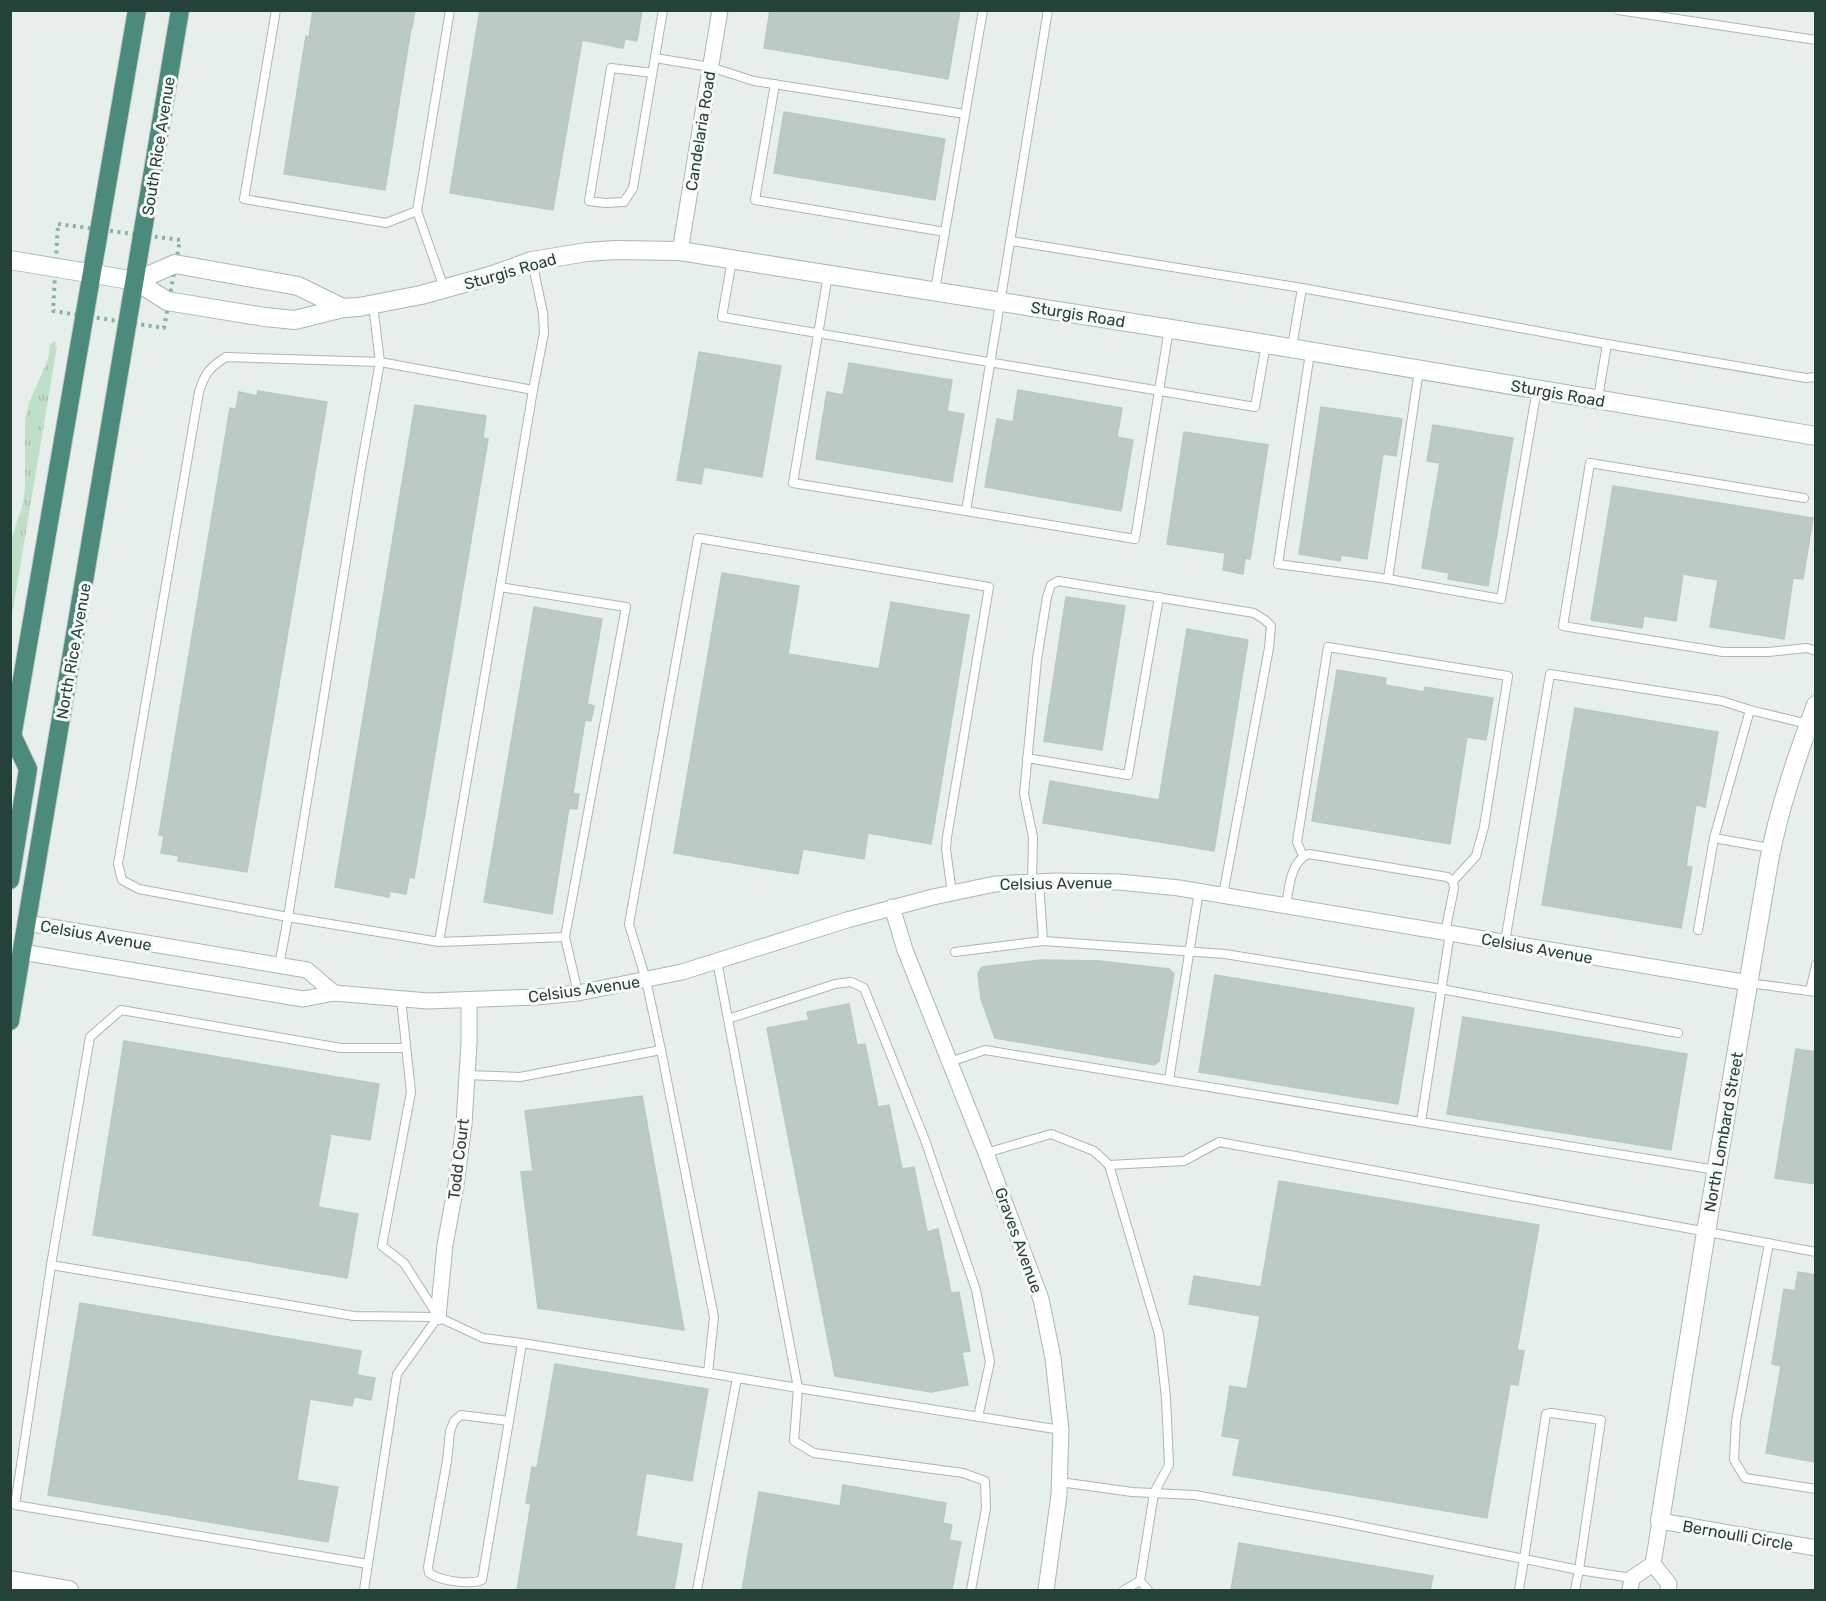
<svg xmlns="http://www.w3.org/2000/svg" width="1826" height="1601" font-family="Rubik,sans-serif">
<defs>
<pattern id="grass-tufts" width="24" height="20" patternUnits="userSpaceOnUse" patternTransform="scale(1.5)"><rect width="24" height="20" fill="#bfe0c8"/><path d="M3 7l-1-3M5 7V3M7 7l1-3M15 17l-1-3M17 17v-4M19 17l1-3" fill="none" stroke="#a4c1ad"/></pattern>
</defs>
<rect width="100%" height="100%" fill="#e6efeb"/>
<path fill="url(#grass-tufts)" d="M53 342H56L55 345 57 346 11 621V540L23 504 25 488V419L29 403 48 359 50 345Z"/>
<g fill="#bbcac4" stroke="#b8c9c2" stroke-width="1.5">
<path d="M313 10H415L412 28H411L385 190 284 174 306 36 309 37Z"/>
<path d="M480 10H642L637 41 625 39 623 48 582 40 553 210 450 193Z"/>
<path d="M770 10H960L948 79 764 48Z"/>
<path d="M784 112 945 139 935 200 774 173Z"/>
<path d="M699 352 781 366 762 477 704 467 701 484 677 480Z"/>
<path d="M849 363 952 380 947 411 964 414 952 482 816 459 827 392 843 395Z"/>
<path d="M1018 390 1122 408 1117 437 1133 440 1121 511 985 487 997 419 1013 422Z"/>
<path d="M258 391 327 402 247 872 178 861 179 856 161 853 164 836 159 835 230 408 236 409 239 392 257 396Z"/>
<path d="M415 405 486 416 483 438 488 439 414 878 409 877 406 894 390 891 389 897 335 887Z"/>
<path d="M1321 407 1402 419 1396 456 1383 454 1367 559 1341 555 1340 561 1299 554Z"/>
<path d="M1433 425 1513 438 1488 586 1448 579 1449 573 1422 568 1440 463 1427 461Z"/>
<path d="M1184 432 1268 445 1250 559 1245 558 1243 574 1223 570 1225 553 1167 544Z"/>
<path d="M1613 486 1813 518 1803 579 1793 578 1784 639 1710 627 1718 580 1683 574 1676 621 1644 616 1642 628 1591 620Z"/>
<path d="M722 573 799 586 788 654 879 669 891 602 969 615 931 844 868 833 864 859 803 849 798 874 674 853Z"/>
<path d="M1066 597 1125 606 1102 750 1044 741Z"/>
<path d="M534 607 602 619 587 704 594 706 591 721 585 720 573 793 579 794 577 809 569 808 552 914 484 902Z"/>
<path d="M1187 629 1248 640 1214 851 1043 823 1050 781 1159 800Z"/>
<path d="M1337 670 1386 678 1385 685 1424 692 1425 687 1493 698 1486 740 1467 737 1450 844 1312 821Z"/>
<path d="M1575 708 1718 732 1705 807 1696 805 1686 866 1692 867 1681 928 1542 905Z"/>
<path d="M1041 960 1099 961 1169 969 1174 974 1159 1061 1154 1065 995 1038 981 999 978 974 982 967Z"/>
<path d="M1215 975 1414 1008 1398 1104 1199 1072Z"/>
<path d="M849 1004 857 1045 865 1044 878 1107 889 1105 902 1169 914 1167 927 1232 938 1229 951 1293 959 1292 970 1351 962 1352 968 1385 931 1392 835 1376 767 1028 809 1020 807 1012Z"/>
<path d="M1463 1017 1687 1054 1671 1150 1447 1114Z"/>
<path d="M124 1041 379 1084 370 1140 331 1134 318 1207 358 1214 347 1278 93 1235Z"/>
<path d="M1796 1049 1815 1052V1184L1775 1178Z"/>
<path d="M642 1096 684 1330 538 1308 521 1172 533 1171 525 1111Z"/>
<path d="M1279 1181 1539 1225 1517 1350 1524 1351 1518 1385 1510 1384 1487 1518 1233 1475 1240 1439 1222 1436 1230 1386 1247 1389 1260 1316 1189 1304 1194 1276 1261 1287Z"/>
<path d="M1798 1272 1815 1275V1462L1766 1453 1781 1366 1772 1364 1784 1289 1795 1291Z"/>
<path d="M80 1303 361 1351 357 1375 375 1378 371 1400 354 1397 352 1406 310 1399 297 1480 338 1487 328 1542 48 1495Z"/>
<path d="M555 1364 708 1389 692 1481 646 1473 636 1536 682 1544 674 1590H517L531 1504 526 1503 532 1467 537 1468Z"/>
<path d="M843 1485 946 1503 943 1523 952 1525 949 1540 961 1542 952 1590H742L759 1492 840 1506Z"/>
<path d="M1239 1543 1433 1576 1430 1590H1231Z"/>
</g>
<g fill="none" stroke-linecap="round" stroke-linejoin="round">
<defs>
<g id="service">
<path d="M276 10 244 199 386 223 417 211"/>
<path d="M1048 10 966 511 1135 539 1169 329"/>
<path d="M1618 10 1816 40"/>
<path d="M655 58 710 67 754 81 965 114"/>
<path d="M652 73 611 68 589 201 605 203 624 202 633 188 663 10"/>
<path d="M775 84 755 200 945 232"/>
<path d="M1011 241 1302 288 1607 344 1806 378 1816 377"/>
<path d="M732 260 722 317 1255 407 1266 344"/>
<path d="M828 275 793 483 966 511"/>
<path d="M444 288 417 211 450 10"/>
<path d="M935 290 983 10"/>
<path d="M373 305 380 362 226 357C209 368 205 373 199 392L118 864 122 880 139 889 288 917 361 468 380 362 533 390 544 333 543 313 532 261"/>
<path d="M1292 347 1302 288"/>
<path d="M1310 353 1278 564 1388 579 1501 599 1537 389"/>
<path d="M533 390 500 587 626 607 565 937"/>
<path d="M1598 398 1607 344"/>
<path d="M1804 498 1590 463 1563 626 1723 652H1768L1807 648 1816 651"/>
<path d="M1388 579 1419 370"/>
<path d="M1750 710 1714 838 1770 848"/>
<path d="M1027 758 1128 775 1159 597"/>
<path d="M1303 856 1297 842 1328 647 1508 676 1484 827 1476 856 1453 881"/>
<path d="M1032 882 1033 837 1024 794 1037 659 1047 597 1051 585 1058 581 1254 613 1265 620 1271 626 1269 648 1223 895"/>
<path d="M1039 882 1043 941"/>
<path d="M1286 906C1289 889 1290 861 1309 854L1447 877 1453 881 1454 888 1445 933"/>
<path d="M1698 930 1714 838"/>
<path d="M1450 933 1421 1122 1716 1170"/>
<path d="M439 942 500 587"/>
<path d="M1505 942 1550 674 1722 701 1750 710 1808 724"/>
<path d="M955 952 1043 941 1225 954 1441 989 1678 1033"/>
<path d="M717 961 798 1388 1061 1430"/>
<path d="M279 966 288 917 439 942 565 937 578 993"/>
<path d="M1749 983 1816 992"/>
<path d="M1810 991 1816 965"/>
<path d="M401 999 411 1092 382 1246 404 1263 436 1313"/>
<path d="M728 1019 835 984 851 982 864 988 925 1140 976 1290 990 1362 978 1417"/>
<path d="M405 1048H341L121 1010 90 1037 51 1265 354 1316 438 1317 483 1338 522 1343"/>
<path d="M661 1050 714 1317 708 1373 798 1388 794 1441 814 1453 963 1473 985 1481 986 1508 971 1590"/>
<path d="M950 1062 985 1050 1421 1122"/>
<path d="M467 1075 520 1077 661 1050 646 980 629 924 698 538 989 587 947 837 946 849 952 893"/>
<path d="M1169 1080 1199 891"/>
<path d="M986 1153 1051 1134 1094 1151 1109 1165 1159 1334 1166 1398 1169 1465 1154 1493 1140 1581"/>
<path d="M1109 1165 1184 1161 1219 1142 1816 1252"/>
<path d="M1769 1243 1736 1421 1734 1460 1745 1478 1816 1489"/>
<path d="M51 1265 15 1505 368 1564"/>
<path d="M509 1421 482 1580C470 1585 440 1581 429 1573L428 1567 447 1461 450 1431 454 1421 461 1415 509 1421 522 1343 708 1373"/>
<path d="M1060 1482 1132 1492 1195 1495 1331 1520 1524 1559 1546 1414 1551 1413 1601 1420 1579 1570 1632 1578"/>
<path d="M1140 1581 1148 1590"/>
<path d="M364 1590 397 1374 438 1317"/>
<path d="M697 1590 737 1378"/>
<path d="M1124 1590 1140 1581"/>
<path d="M1519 1590 1524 1559 1579 1570 1575 1590"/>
</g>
<g id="minor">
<path d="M680 251 720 10"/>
<path d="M892 907 905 950 986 1153 1041 1299 1053 1358 1061 1430 1059 1495 1046 1590"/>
<path d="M27 923 307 970 334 993"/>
<path d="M22 952 303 999 334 993 428 1001 536 997 578 993 682 972 847 920 933 897 995 884 1055 881 1119 882 1179 888 1749 983"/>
<path d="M438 1317 445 1245 456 1185 464 1124 469 1043V1000"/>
<path d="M1653 1564 1669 1584 1668 1590"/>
<path d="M1630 1590 1632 1578 1653 1564 1660 1521 1816 1548"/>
</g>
<g id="tertiary">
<path d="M10 260 136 281 167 301 265 317 295 320 343 308 359 307 421 295 490 276 532 261 587 252 615 250 680 251 1266 344 1816 436"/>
<path d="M136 281 175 264 298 286 343 308"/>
<path d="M1660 1521 1706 1232 1769 861C1779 808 1797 756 1816 705"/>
<path d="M10 1580 69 1590"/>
</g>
<g id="trunk">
<path d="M10 749 137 10"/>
<path d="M10 880 28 769 13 737"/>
<path d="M10 1021 180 10"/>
</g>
</defs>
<use href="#service" stroke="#a8b8b2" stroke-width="10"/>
<use href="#minor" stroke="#a8b8b2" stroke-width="17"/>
<use href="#tertiary" stroke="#a8b8b2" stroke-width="20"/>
<use href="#trunk" stroke="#c2cac8" stroke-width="20"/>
<path stroke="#86b3a5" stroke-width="4" stroke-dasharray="3 4.5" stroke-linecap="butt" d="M58 224 180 240 164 328 53 311Z"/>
<use href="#service" stroke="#fff" stroke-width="8"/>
<use href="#minor" stroke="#fff" stroke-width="15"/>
<use href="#tertiary" stroke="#fff" stroke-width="18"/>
<use href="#trunk" stroke="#4c8a7c" stroke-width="18"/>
</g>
<g text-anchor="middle" stroke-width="6" stroke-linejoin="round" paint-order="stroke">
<g font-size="16" fill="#24423a" stroke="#f7fbf9">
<text transform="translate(700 131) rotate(-81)" y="6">Candelaria Road</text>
<text transform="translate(158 146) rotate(-81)" y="6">South Rice Avenue</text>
<text transform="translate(510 271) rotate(-16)" y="6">Sturgis Road</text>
<text transform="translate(1078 314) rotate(9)" y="6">Sturgis Road</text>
<text transform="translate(1558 393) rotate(10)" y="6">Sturgis Road</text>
<text transform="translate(73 651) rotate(-80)" y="6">North Rice Avenue</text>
<text transform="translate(1056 883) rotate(-1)" y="6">Celsius Avenue</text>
<text transform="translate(96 935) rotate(10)" y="6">Celsius Avenue</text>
<text transform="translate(1537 948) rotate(10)" y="6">Celsius Avenue</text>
<text transform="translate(584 989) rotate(-8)" y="6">Celsius Avenue</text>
<text transform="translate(1723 1132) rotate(-80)" y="6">North Lombard Street</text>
<text transform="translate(458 1159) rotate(-83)" y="6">Todd Court</text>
<text transform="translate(1019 1240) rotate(70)" y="6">Graves Avenue</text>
<text transform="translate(1738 1535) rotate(10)" y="6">Bernoulli Circle</text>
</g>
</g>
<rect width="1826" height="1601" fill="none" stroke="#24423a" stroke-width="24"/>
</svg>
